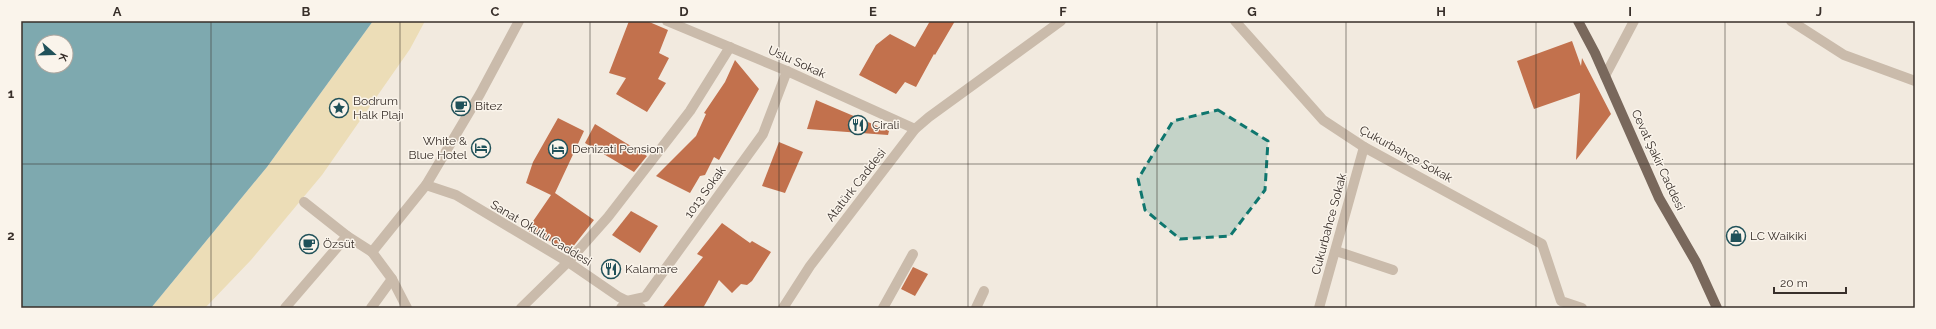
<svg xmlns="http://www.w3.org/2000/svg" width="1936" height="329" font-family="Raleway,sans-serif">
<rect width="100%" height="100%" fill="#f2eadf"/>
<path fill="#ecddb7" d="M373 21H425L410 49 322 175 251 260 205 308H151L267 167Z"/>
<path fill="#7ea9af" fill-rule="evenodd" d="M21 21H373L267 167 151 308H21ZM42 42H66V66H42Z"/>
<g fill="#c2714d">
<path d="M629 21H647L668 30 659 53 669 58 658 79 666 83 647 112 616 94 626 78 609 73Z"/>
<path d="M930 21H955L935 55 934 54 916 87 905 82 896 94 859 75 876 45 890 34 915 47Z"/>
<path d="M1572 41 1581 66 1582 58 1611 114 1576 160 1580 93 1534 109 1517 61Z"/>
<path d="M735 60 759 89 719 160 714 157 705 175 700 176 690 193 656 176 696 136 706 114 704 113 725 82Z"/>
<path d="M816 100 889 131 888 135 807 129Z"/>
<path d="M558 118 584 131 555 193 594 220 568 253 548 240 547 242 527 230 551 195 526 183 533 162Z"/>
<path d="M595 124 647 156 634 172 585 143Z"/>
<path d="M779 142 803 152 785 193 762 186Z"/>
<path d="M631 211 658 226 640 253 612 235Z"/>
<path d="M722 223 750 243 752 241 771 252 752 281 747 285 741 284 732 293 719 280 703 308H662L703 257 697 254Z"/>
<path d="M913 267 928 274 915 296 901 289Z"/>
</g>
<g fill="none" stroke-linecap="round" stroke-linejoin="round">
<g stroke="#cabbab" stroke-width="10">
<path d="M667 21 787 71 915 129"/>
<path d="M1235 21 1323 120 1364 147 1542 244 1561 301 1582 308"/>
<path d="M1791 21 1844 55 1915 81"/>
<path d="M1605 76 1634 21"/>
<path d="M426 185 456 195 568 262 619 297 641 308"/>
<path d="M304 202 347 236"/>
<path d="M1336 251 1393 270"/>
<path d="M372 252 392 279 407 308"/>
<path d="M285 308 347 236 372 252 426 185 480 94 519 21"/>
<path d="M371 308 392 279"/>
<path d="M521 308 568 262 608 217 690 111 730 47"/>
<path d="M621 308 627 301 645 297 763 134 787 71"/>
<path d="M783 308 810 266 915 129 929 117 1061 21"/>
<path d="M883 308 913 254"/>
<path d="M976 308 984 291"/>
<path d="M1319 308 1364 147"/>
</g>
<path stroke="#79685c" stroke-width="10" d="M1578 21 1595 53 1659 198 1696 262 1717 308"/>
</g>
<path fill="#0f766e" fill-opacity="0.2" stroke="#0f766e" stroke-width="3" stroke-dasharray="8 5" stroke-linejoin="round" d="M1218 110 1268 141 1265 190 1230 236 1180 239 1145 210 1138 179 1173 121Z"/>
<path fill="none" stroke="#382f2a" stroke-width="1" stroke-opacity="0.55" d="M211 21V308M400 21V308M590 21V308M779 21V308M968 21V308M1157 21V308M1346 21V308M1536 21V308M1725 21V308M21 164H1915"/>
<defs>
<symbol id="cafe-ring" viewBox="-11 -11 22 22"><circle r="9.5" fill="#faf4eb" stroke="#205159" stroke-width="1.5"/><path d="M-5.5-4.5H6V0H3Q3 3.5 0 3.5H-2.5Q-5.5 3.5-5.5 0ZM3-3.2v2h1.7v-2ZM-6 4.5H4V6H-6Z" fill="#205159"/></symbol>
<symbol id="sight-ring" viewBox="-11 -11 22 22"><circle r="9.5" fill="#faf4eb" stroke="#205159" stroke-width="1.5"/><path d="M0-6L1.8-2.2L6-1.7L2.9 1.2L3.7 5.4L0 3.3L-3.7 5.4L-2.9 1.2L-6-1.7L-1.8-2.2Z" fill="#205159"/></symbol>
<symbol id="restaurant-ring" viewBox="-11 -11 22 22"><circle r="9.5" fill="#faf4eb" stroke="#205159" stroke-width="1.5"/><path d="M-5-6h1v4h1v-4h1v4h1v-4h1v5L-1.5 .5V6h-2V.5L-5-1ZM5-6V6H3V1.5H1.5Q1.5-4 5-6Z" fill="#205159"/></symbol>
<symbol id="hotel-ring" viewBox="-11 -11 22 22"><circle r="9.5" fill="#faf4eb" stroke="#205159" stroke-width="1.5"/><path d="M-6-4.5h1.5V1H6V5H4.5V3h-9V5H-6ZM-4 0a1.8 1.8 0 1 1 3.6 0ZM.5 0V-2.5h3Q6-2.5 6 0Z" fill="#205159"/></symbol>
<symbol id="shop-ring" viewBox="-11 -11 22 22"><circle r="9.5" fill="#faf4eb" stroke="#205159" stroke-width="1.5"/><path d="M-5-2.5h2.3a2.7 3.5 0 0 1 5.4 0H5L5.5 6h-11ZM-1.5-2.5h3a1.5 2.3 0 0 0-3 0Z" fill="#205159"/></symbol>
</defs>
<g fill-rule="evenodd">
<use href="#cafe-ring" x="450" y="95" width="22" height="22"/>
<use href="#sight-ring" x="328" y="97" width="22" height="22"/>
<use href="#restaurant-ring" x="847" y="114" width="22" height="22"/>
<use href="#hotel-ring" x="470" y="137" width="22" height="22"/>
<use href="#hotel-ring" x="547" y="138" width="22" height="22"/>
<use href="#shop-ring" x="1725" y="225" width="22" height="22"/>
<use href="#cafe-ring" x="298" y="233" width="22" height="22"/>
<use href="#restaurant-ring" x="600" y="258" width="22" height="22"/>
</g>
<g text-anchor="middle" stroke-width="3" stroke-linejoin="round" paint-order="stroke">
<g font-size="12" fill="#382f2a" stroke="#faf4eb">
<text transform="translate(797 62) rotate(24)" y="4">Uslu Sokak</text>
<text transform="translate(1406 154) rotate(29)" y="4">Çukurbahçe Sokak</text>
<text transform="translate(1658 160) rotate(65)" y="4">Cevat Şakir Caddesi</text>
<text transform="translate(856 185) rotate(-52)" y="4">Atatürk Caddesi</text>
<text transform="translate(705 192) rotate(-54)" y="4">1013 Sokak</text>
<text transform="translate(1329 224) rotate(-75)" y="4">Cukurbahce Sokak</text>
<text transform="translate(541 233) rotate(31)" y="4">Sanat Okulu Caddesi</text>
</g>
<g font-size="12" fill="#382f2a" stroke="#faf4eb" text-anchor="start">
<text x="353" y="105">Bodrum<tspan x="353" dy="14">Halk Plajı</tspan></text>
<text x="475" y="110">Bitez</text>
<text x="872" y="129">Çirali</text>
<text x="467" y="145" text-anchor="end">White &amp;<tspan x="467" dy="14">Blue Hotel</tspan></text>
<text x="572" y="153">Denizati Pension</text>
<text x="1750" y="240">LC Waikiki</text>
<text x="323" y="248">Özsüt</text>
<text x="625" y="273">Kalamare</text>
</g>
</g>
<rect width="1936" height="329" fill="none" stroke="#faf4eb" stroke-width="44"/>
<g transform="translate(54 54) rotate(110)"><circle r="19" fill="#faf4eb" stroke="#aca59e"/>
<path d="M0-3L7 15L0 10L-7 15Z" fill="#205159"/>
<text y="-6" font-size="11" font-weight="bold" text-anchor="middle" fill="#382f2a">K</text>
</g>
<path d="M1774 287v6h72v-6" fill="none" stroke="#382f2a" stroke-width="2"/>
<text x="1780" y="287" font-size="12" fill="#382f2a" stroke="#faf4eb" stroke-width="3" paint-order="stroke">20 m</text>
<rect x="22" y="22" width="1892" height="285" fill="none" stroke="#382f2a" stroke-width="1.5"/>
<g font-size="13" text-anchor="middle" font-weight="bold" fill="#382f2a">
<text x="117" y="16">A</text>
<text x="306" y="16">B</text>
<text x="495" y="16">C</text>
<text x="684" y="16">D</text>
<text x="873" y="16">E</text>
<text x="1063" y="16">F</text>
<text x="1252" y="16">G</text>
<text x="1441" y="16">H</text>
<text x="1630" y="16">I</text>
<text x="1819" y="16">J</text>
<text x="11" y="98">1</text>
<text x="11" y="240">2</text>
</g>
</svg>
